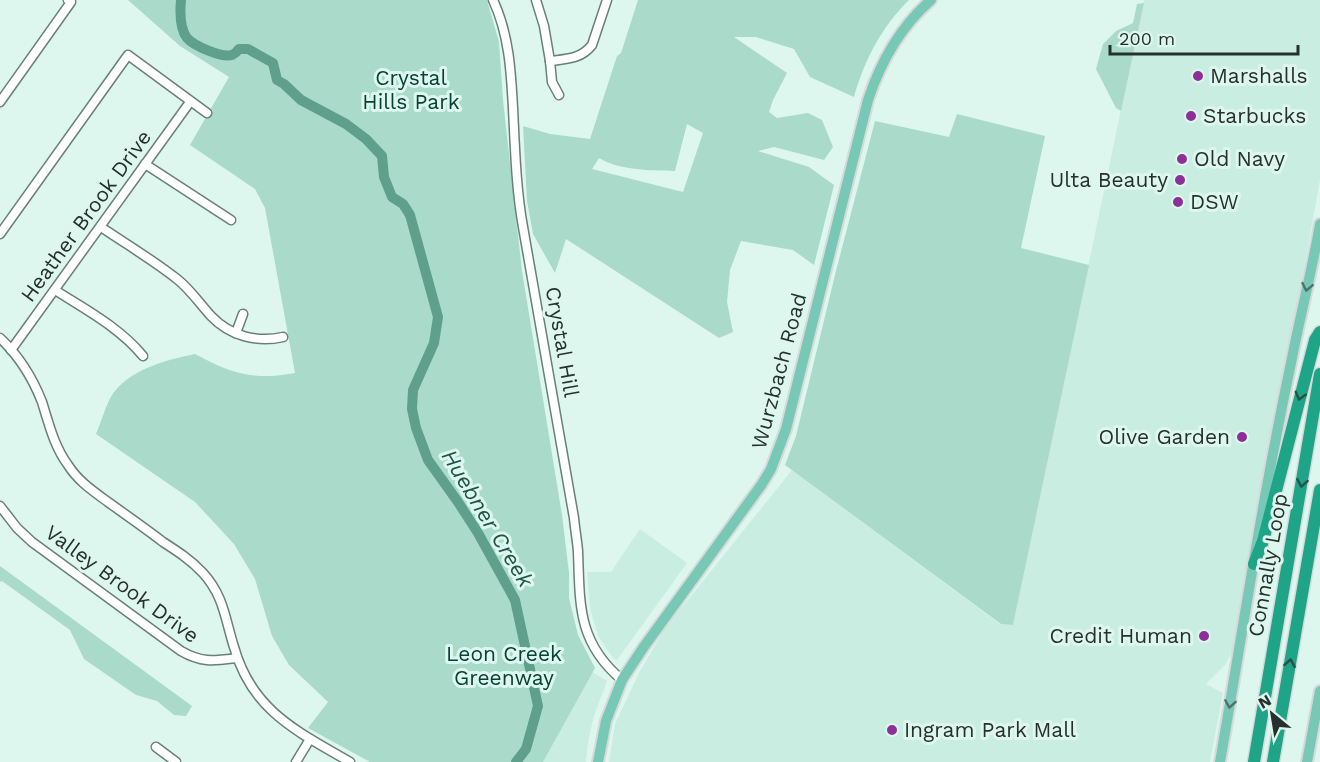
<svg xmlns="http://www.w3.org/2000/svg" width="1320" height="762" font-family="'Work Sans',sans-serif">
<rect width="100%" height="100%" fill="#ddf7ee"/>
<g fill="#caede1">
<path d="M1144 0H1320V180L1237 638 1232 652 1225 665 1206 684 1223 693 1210 762H609L615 724 640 671 666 627 792 470 1000 624 1013 625Z"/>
<path d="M640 529 687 563 617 660 613 658 598 636 590 608 587 572H611Z"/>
<path d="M592 672 607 681 594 716 588 742 586 762H543Z"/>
</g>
<g fill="#aadaca" fill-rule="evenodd">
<path d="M128 0H487L499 42 503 100 522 271 562 515 569 573V598L578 635 595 668 543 762H370L308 728 328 702 289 665 272 636 255 579 234 544 195 502 96 434C101 423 108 398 115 391 134 368 167 360 195 354 230 373 254 381 295 373L265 208 255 189 190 145 229 77 180 46Z"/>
<path d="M638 0H909C882 26 864 61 854 97L810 77 794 49 756 37H734L787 73 773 100 769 112 777 118 808 113 822 120 833 147 824 160 774 147 758 151 809 167 834 185 814 265 793 250 741 241 730 270 727 302 733 332 719 338 566 239 555 273 533 234 527 201 523 126 550 134 590 139 617 56 621 53ZM687 124 703 133 683 192 592 169 599 158C621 171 650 170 675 171Z"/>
<path d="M1144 3 1121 111 1116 108 1096 69 1103 44 1116 31 1133 23 1137 4Z"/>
<path d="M957 114 1045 136 1021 248 1089 265 1013 625 1001 624 785 465 796 436 836 271 875 121 949 137Z"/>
<path d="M0 566 192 706 186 716 174 715 157 701 136 695 84 659 70 630 2 581 0 582Z"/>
</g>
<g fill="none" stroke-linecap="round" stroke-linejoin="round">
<path stroke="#5fa08c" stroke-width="10" d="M181 0C180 11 180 29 187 38 194 46 222 58 232 55 236 53 237 52 239 49H248L273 63 277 80 284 84 301 100 346 124 366 139 382 156 384 177 392 197 403 204 410 215 438 317 434 343 413 390 412 409 416 428 428 460 458 502 478 533 515 600 538 706 526 749 516 762"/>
<defs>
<g id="minor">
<path d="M493 0C509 34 511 71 513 108 515 148 516 188 523 227L574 518C575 529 577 540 578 551 580 604 577 642 622 680"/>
<path d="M536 0 544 26 550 61 552 82 559 95"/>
<path d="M550 61C567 59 581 59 592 45L607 0"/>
<path d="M0 102 71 2 68 0"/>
<path d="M145 164 231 220"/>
<path d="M101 227C126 244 153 260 177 279 190 289 200 304 211 316 230 336 257 343 283 337"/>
<path d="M0 234 128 55 207 113"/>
<path d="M55 290C86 310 119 327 143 356"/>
<path d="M236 333 243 314"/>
<path d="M0 338C18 355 33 379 42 402 49 424 54 446 68 465 78 481 93 491 108 502 126 515 145 528 163 542 177 551 191 560 203 573 224 596 225 619 234 647 252 711 297 731 350 762"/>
<path d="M11 350 190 102"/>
<path d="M0 506 17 528 32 542 181 651C202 663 213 661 237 658"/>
<path d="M156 747 176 762"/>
<path d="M296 762 310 739"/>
</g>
<g id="major">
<path d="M598 762 606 721 622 680 643 648 762 484 771 469 786 429 868 100C881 61 900 27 931 0"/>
<path d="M1220 762C1243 629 1263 495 1291 363 1300 316 1312 271 1320 224"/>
<path d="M1307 762 1320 691"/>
</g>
<g id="highway">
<path d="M1254 564 1263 541 1315 340 1320 332"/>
<path d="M1254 762 1320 374"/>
<path d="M1273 762 1320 490"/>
</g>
</defs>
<use href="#minor" stroke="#688078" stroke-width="11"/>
<use href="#major" stroke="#d8dad9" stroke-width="14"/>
<use href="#highway" stroke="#d8dad9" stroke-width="15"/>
<use href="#minor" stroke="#fff" stroke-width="8"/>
<use href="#major" stroke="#78c8b6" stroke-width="10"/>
<use href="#highway" stroke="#1ea486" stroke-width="12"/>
</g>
<defs><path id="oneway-chevron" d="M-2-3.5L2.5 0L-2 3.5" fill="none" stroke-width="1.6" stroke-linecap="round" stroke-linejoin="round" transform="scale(1.5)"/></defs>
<g stroke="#4b746a">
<use href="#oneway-chevron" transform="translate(1307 287) rotate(101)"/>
<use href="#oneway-chevron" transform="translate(1230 704) rotate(99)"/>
</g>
<g stroke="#245347">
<use href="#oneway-chevron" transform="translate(1300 396) rotate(105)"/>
<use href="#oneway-chevron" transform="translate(1302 483) rotate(100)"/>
<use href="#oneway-chevron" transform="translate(1290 663) rotate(-80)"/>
</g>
<g fill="#8c2f99" stroke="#ddf7ee" stroke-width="2">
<circle cx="1198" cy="76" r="6"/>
<circle cx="1191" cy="116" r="6"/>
<circle cx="1182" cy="159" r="6"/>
<circle cx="1180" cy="180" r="6"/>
<circle cx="1178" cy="202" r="6"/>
<circle cx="1242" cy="437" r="6"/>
<circle cx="1204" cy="636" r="6"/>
<circle cx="892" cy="730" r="6"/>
</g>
<g text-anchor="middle" stroke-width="6" stroke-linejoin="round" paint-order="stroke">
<g font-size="21" fill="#26302c" stroke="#ddf7ee" text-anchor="start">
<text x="1210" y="83">Marshalls</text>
<text x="1203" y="123">Starbucks</text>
<text x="1194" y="166">Old Navy</text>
<text x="1168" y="187" text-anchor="end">Ulta Beauty</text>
<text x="1190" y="209">DSW</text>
<text x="1230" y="444" text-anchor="end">Olive Garden</text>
<text x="1192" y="643" text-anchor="end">Credit Human</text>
<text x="904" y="737">Ingram Park Mall</text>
</g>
<g font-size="21" fill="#054134" stroke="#ddf7ee">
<text x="411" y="85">Crystal<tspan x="411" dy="24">Hills Park</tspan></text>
<text x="504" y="661">Leon Creek<tspan x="504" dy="24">Greenway</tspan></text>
</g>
<g font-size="21" fill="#26302c" stroke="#ddf7ee">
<text transform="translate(86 216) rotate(-54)" y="7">Heather Brook Drive</text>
<text transform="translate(562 342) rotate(80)" y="7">Crystal Hill</text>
<text transform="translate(779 371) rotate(-75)" y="7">Wurzbach Road</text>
<text transform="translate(1268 565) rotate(-80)" y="7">Connally Loop</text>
<text transform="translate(122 584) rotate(36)" y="7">Valley Brook Drive</text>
</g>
<g font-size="22" font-style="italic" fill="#1f5446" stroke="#ddf7ee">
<text transform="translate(488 518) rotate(59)" y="8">Huebner Creek</text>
</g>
</g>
<g transform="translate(1272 714) rotate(330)" stroke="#ddf7ee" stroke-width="4.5" paint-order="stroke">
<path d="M0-4.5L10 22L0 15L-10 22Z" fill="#26302c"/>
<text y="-9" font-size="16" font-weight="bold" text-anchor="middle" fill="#26302c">N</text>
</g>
<path d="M1110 45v9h188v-9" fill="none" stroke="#26302c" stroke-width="3"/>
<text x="1119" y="45" font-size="18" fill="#26302c" stroke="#ddf7ee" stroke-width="4.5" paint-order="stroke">200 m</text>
</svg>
